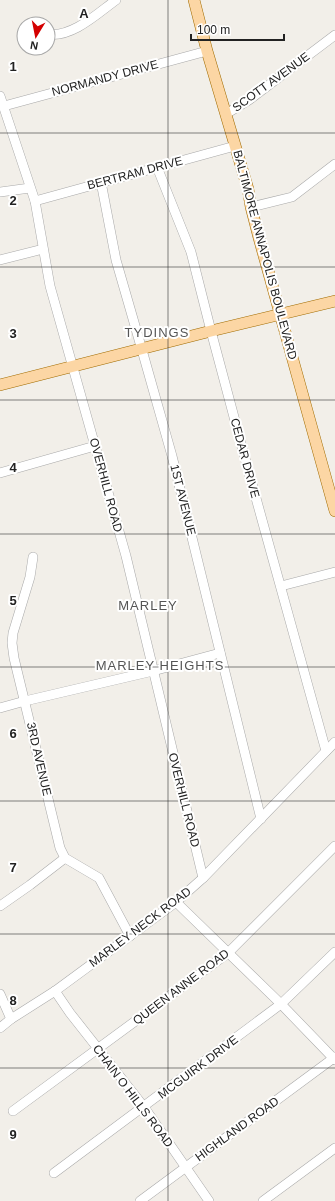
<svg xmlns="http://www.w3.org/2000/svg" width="335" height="1201" font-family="Helvetica,sans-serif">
<rect width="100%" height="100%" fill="#f2efe9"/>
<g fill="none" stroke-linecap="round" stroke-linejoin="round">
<defs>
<g id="minor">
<path d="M48 34C72 38 98 13 116 0"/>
<path d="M0 96 35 201 50 286 126 556 203 878"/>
<path d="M4 106 207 51"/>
<path d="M226 114 249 100 335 35"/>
<path d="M157 167 191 252 211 331 246 462 326 751"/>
<path d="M101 182 116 260 142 350 172 456 261 819"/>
<path d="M0 192 30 188"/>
<path d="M35 201 235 146"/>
<path d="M251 207 292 197 335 164"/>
<path d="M0 260 43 249"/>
<path d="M0 473 95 446"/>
<path d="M33 557 30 577 13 633 12 643 14 658 60 848 65 858 99 878 130 936"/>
<path d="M281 586 335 572"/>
<path d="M0 708 25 701 153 671 220 653"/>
<path d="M176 902 281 1004 335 1060"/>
<path d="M0 906 30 885 65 858"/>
<path d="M55 991 70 1013 144 1107 209 1201"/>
<path d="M0 994 11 1019"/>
<path d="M0 1028 11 1019 55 991 176 902 203 878 335 742"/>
<path d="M13 1111 228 953 335 846"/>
<path d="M54 1173 281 1004 335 952"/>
<path d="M140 1201 335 1057"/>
<path d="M263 1201 335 1148"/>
</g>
<g id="major">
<path d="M194 0 207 51 248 189 251 207 259 238 335 511"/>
<path d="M0 385 211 331 335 301"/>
</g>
</defs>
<use href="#minor" stroke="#a9a9a9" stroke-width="10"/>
<use href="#major" stroke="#a06b00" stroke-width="12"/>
<use href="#minor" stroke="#fff" stroke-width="9"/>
<use href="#major" stroke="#fcd6a4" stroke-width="11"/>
</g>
<path fill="none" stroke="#222" stroke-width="1" stroke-opacity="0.55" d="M168 0V1201M0 133H335M0 267H335M0 400H335M0 534H335M0 667H335M0 801H335M0 934H335M0 1068H335"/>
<g text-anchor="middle" stroke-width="4" stroke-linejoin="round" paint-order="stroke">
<g font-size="12" fill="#222" stroke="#fff">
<text transform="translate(105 78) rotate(-15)" y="4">NORMANDY DRIVE</text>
<text transform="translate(271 82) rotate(-36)" y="4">SCOTT AVENUE</text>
<text transform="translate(135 173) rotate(-15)" y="4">BERTRAM DRIVE</text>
<text transform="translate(265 255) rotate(75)" y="4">BALTIMORE ANNAPOLIS BOULEVARD</text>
<text transform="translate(245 458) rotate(75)" y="4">CEDAR DRIVE</text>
<text transform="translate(106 485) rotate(75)" y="4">OVERHILL ROAD</text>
<text transform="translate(183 500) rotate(76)" y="4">1ST AVENUE</text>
<text transform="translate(39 759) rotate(77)" y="4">3RD AVENUE</text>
<text transform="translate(184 800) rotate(76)" y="4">OVERHILL ROAD</text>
<text transform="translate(140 927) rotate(-37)" y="4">MARLEY NECK ROAD</text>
<text transform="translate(181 987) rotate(-37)" y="4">QUEEN ANNE ROAD</text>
<text transform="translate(198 1067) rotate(-37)" y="4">MCGUIRK DRIVE</text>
<text transform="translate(133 1096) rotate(53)" y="4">CHAIN O HILLS ROAD</text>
<text transform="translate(237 1129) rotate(-36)" y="4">HIGHLAND ROAD</text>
</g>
<g font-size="13" letter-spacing="1" fill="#555" stroke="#fff">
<text x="157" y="337">TYDINGS</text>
<text x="148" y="610">MARLEY</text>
<text x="160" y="670">MARLEY HEIGHTS</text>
</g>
</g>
<g font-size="13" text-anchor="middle" font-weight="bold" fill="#222" stroke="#fff" stroke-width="4" stroke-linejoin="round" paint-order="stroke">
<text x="84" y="18">A</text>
<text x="13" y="71">1</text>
<text x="13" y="205">2</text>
<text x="13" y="338">3</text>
<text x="13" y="472">4</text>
<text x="13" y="605">5</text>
<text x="13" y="738">6</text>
<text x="13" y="872">7</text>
<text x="13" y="1005">8</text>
<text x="13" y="1139">9</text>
</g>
<g transform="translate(36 36) rotate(190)"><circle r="19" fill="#ffffff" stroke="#a7a7a7"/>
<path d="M0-3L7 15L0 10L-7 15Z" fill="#d40000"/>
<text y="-6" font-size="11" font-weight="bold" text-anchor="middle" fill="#222222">N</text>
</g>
<path d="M191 34v6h93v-6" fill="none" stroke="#222222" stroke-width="2"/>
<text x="197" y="34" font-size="12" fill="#222222" stroke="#ffffff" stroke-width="3" paint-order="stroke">100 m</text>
</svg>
